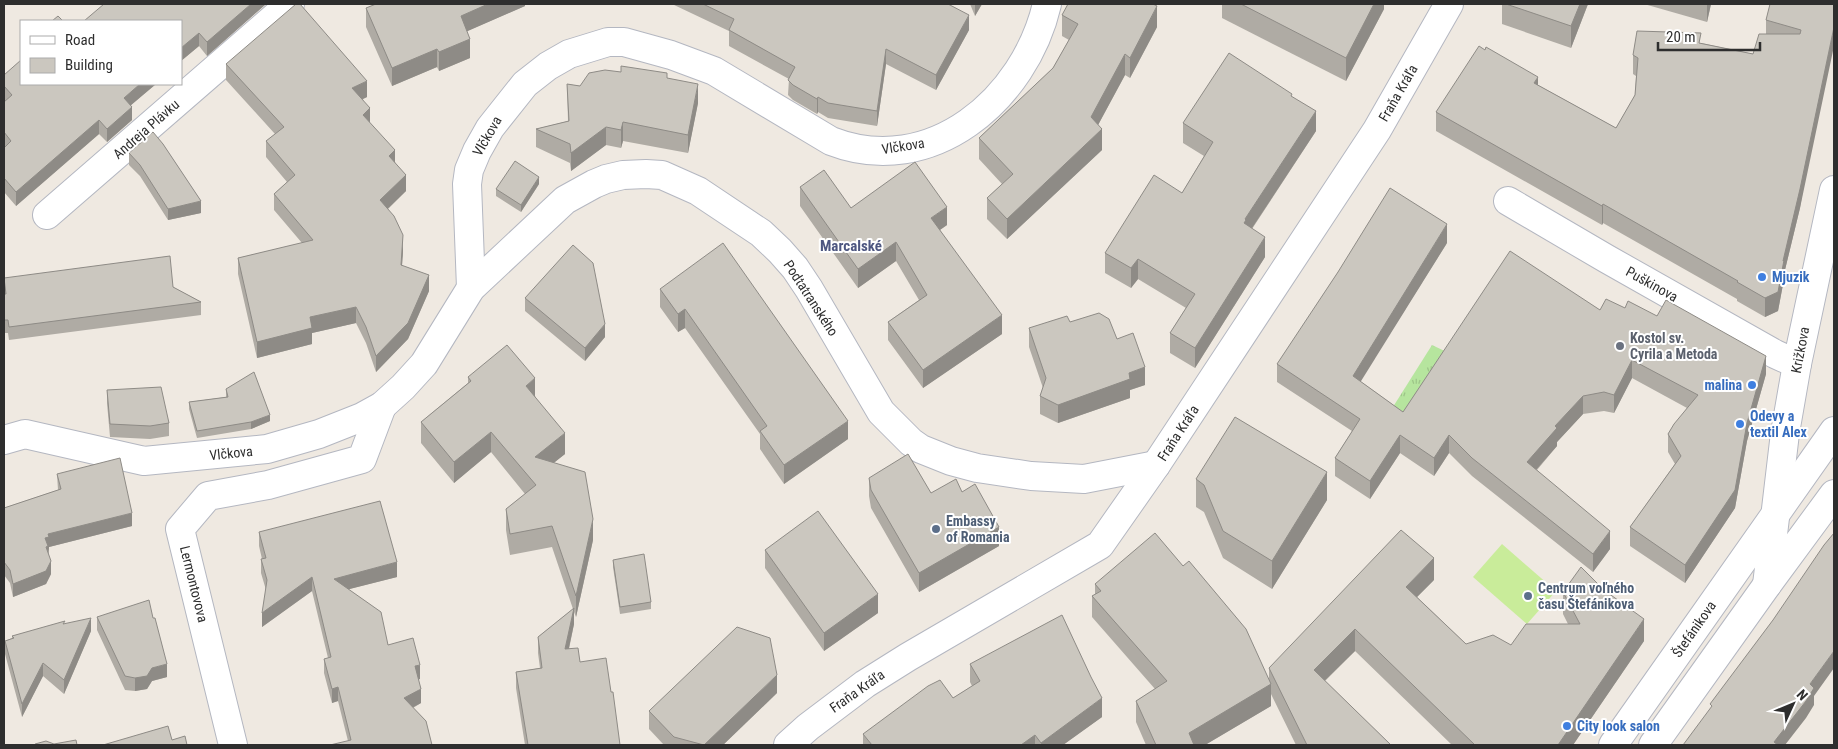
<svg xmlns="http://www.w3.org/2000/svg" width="1838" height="749" font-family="'Roboto Condensed',sans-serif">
<defs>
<pattern id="grass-tufts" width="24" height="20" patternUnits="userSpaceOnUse" patternTransform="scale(1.25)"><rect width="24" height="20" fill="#b6e59e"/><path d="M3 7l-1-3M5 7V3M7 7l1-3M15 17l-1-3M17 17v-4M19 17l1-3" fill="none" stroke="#9dc588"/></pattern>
</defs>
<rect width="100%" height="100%" fill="#efe9e1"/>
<path fill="url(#grass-tufts)" d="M1432 345 1453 355 1403 430 1386 418Z"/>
<path fill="#c9ec9a" d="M1502 544 1556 591 1527 624 1473 577Z"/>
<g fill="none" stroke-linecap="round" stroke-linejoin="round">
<defs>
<g id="minor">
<path d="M1508 201 1607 259 1775 354 1797 364"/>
<path d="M47 215 290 4"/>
<path d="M471 288 467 184 469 170 477 151 490 128 525 84 548 66 569 54 608 42H624L671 55 714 71 831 141C931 180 1025 99 1047 4"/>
<path d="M4 440 25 434 144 461 267 449 319 434 362 417 382 406 403 387 424 364 471 288 565 200 594 184 606 179 623 175 646 174 662 175 698 191 761 233 780 251 795 268 809 289 881 412 911 442 921 449 951 461 977 468 1031 476 1084 479 1156 465"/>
<path d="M1767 585 1785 433 1797 364 1834 190"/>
<path d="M233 745 180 529 208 496 268 485 362 459 382 406"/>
<path d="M788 745 808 727 865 684 908 657 1100 545 1156 465 1377 130 1449 4"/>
</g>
<g id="secondary">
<path d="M1613 745 1834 431"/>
<path d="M1653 745 1767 585 1834 494"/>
</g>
</defs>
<use href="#minor" stroke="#b4b7c1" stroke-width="30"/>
<use href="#secondary" stroke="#b4b7c1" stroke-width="30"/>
<use href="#minor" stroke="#fff" stroke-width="28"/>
<use href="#secondary" stroke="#fff" stroke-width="28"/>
</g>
<g fill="#afaba4">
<path d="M266 4 207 56 199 46 181 61V21Z"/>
<path d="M525 4V6L467 31 470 58 439 71 437 67 392 86 366 27V8Z"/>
<path d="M672 4H948L969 30 936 90 886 64 877 126 828 118 818 112 817 114 793 100 788 95 789 79 729 46V31Z"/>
<path d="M970 4H982L975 16Z"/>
<path d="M1222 4H1384V9L1346 81 1222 18Z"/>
<path d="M1502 4H1588L1571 48 1502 24Z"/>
<path d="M1644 4H1711L1707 22Z"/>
<path d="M1834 4 1800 208 1784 274V279L1778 311 1765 317 1737 301V299L1603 223 1602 225 1436 131V112L1485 50 1538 85 1616 128 1635 95 1636 76 1633 74V55L1701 43 1753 54 1766 34V20Z"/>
<path d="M1062 15 1157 27 1130 78 1125 75 1098 125 1102 150 1007 239 987 219V198L1002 184 979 159V138L1053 68 1069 40 1062 36Z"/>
<path d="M226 64 367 97 363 99 370 123 395 162 406 191 388 209 403 251 402 265 429 291 408 339 376 372 366 343 356 323 312 333V344L257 358 238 274V258L302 243 274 210V194L287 182 266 157V141L275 134 226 80Z"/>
<path d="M621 72 667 78 698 103 688 153 623 141 621 148 606 145 571 171 570 163 536 147V129L568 121 567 84 580 86Z"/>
<path d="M4 75 21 84H156L131 105 132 120 107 142 99 134 16 206 4 192V148L5 147 4 145V102L5 101 4 100Z"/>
<path d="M1292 97 1316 131 1252 229 1265 257 1195 368 1170 353V333L1186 308 1138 279 1131 288 1105 273V253L1182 193 1204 156 1183 143V123Z"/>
<path d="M129 153 201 213 168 220 140 176 129 165Z"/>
<path d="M539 184 521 212 496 196V189Z"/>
<path d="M800 187 851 208 947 225 940 230 1002 334 923 388 888 340V322L919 300 896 261 858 288 800 206Z"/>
<path d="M1447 243 1360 381 1403 412 1600 310 1625 308 1766 374 1747 441 1735 508 1685 583 1630 546V527L1675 464 1668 452V434L1687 408 1632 378 1614 413 1604 411 1583 414 1557 442V446L1537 470 1610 549 1593 572 1472 476 1449 453 1434 476 1400 453 1370 499 1335 476V458L1352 431 1277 382V364Z"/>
<path d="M4 278 173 287 201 302V315L9 340 8 333H4Z"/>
<path d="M660 289 848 439 784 484 760 449V434L685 328 678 332 660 307Z"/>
<path d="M525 298 605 337 585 361 525 311Z"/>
<path d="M1070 322 1117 339 1145 385 1130 390V398L1058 423 1040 414V396L1043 388 1029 347V328Z"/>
<path d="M468 377 535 396 565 454 553 463 593 540 576 617 574 612V624L569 649 580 662 620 745H525L516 688V672L540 668 538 653V637L573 609 552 547 510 555 506 530V509L525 494 491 452 454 483 421 443V422L468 383Z"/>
<path d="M226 389 270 421 251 429 197 438 189 409V402L226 397Z"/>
<path d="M107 390 169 423V436L150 439 110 437 107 403Z"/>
<path d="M57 474 132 526 49 547 48 554 51 574 46 584 13 597 10 583 4 575V508L58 490Z"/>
<path d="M869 478 931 493 962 492 999 546 919 592 871 508 869 496Z"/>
<path d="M1196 479 1327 500 1272 589 1223 558 1204 512 1196 507Z"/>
<path d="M259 532 397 577 349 589 388 645 420 679H418L421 703 413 708 426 721 348 741 338 701 332 703 324 673V659L328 658 312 591 262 627 266 590 261 573V559H262L259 546Z"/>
<path d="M765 550 878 613 824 651 765 568Z"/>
<path d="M613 560 651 602V609L620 614 613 567Z"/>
<path d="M1434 580 1417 597 1466 644 1511 645 1568 624 1563 614V592L1644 641 1573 745H1452L1355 651 1325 681 1391 745H1296L1271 694V706L1205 745H1146L1136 722V701L1155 689 1092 617V596L1095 594V584L1269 680V668Z"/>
<path d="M97 617 167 677 152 681 147 689 135 691 125 690 97 630Z"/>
<path d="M65 624 91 631 64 694 43 676 22 717 5 654V641L12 638V636Z"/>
<path d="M970 664 1102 717 1063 745H863V734L953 698 972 686 970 682Z"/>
<path d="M777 693 723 745H664L649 729V711Z"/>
</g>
<g fill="#8e8b86">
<path d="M251 4H266L207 56V42Z"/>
<path d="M488 4H525V6L461 34V16Z"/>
<path d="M975 4H982L975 16Z"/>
<path d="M1374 4H1384V9L1346 81V58Z"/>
<path d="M1580 4H1588L1571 48V26Z"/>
<path d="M1707 4H1711L1707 22Z"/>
<path d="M1157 6V27L1130 78V58Z"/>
<path d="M969 15V30L936 90V75Z"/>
<path d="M1834 27V46L1800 208 1784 274V279L1778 311 1765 317V298L1783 261Z"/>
<path d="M199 33V46L181 61V48Z"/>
<path d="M470 39V58L439 71V52Z"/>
<path d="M437 49V67L392 86V68Z"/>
<path d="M886 49V64L877 126V111Z"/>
<path d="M1125 54V75L1091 138V117Z"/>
<path d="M1538 77V96L1534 83Z"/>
<path d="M367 81V97L352 104V88Z"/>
<path d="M140 84H156L124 111V98Z"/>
<path d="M698 84V103L688 153V135Z"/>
<path d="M818 97V112L817 114V99Z"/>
<path d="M132 107V120L107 142V129Z"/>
<path d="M370 108V124L363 115Z"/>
<path d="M1316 111V131L1246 237 1244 223 1245 219Z"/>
<path d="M99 120V134L16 206V192Z"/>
<path d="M623 122V141L621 148V130Z"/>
<path d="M606 127V145L571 171V153Z"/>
<path d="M1102 129V150L1007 239V219Z"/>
<path d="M395 150V166L389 156Z"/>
<path d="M406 175V191L380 216V200Z"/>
<path d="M539 177V184L521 212V205Z"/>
<path d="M201 201V213L168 220V209Z"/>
<path d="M1603 204V223L1602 225V206Z"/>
<path d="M947 207V225L931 236V218Z"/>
<path d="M1447 224V243L1353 394V376Z"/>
<path d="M403 235V251L401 281V265Z"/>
<path d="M1265 237V257L1195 368V348Z"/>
<path d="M896 242V261L858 288V269Z"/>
<path d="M1138 259V279L1131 288V268Z"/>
<path d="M429 275V291L408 339 376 372V356Z"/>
<path d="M356 307V323L312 333V344L257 358V342L310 317Z"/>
<path d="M685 309V328L678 332V314Z"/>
<path d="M1002 315V334L923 388V370Z"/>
<path d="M605 324V337L585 361V348Z"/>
<path d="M1766 356V374L1747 441 1735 508 1685 583V565Z"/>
<path d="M1632 360V378L1614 413V395Z"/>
<path d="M1145 367V385L1130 390V398L1058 423V405L1129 373Z"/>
<path d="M535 378V399L526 386Z"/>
<path d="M1583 396V414L1557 442V446L1527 480V462L1555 426Z"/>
<path d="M270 415V421L251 429V422Z"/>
<path d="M848 421V439L784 484V465Z"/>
<path d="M491 432V452L454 483V462Z"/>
<path d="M565 433V454L535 478V457Z"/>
<path d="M1400 435V453L1370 499V481Z"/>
<path d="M1449 435V453L1434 476V458Z"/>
<path d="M1327 472V500L1272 589V561Z"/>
<path d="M132 513V526L49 547 48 560 45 538 48 534Z"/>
<path d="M593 519V540L576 617V596Z"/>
<path d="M999 527V546L919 592V573Z"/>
<path d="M1610 531V549L1593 572V554Z"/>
<path d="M1434 558V580L1406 608V587Z"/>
<path d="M51 561V574L46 584 13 597V584Z"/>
<path d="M397 562V577L334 593V579Z"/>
<path d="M312 577V591L262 627V613Z"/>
<path d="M878 594V613L824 651V633Z"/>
<path d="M574 608V624L565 666V649Z"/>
<path d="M91 618V631L64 694V680Z"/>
<path d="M1644 619V641L1573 745H1558Z"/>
<path d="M1355 629V651L1314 691V670Z"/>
<path d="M1834 651V668L1814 696V705L1806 718 1785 745H1774V742L1810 684Z"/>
<path d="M43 663V676L22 717V704Z"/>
<path d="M167 664V677L152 681 147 689 135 691V678L152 668Z"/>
<path d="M420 665V679L415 681V666Z"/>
<path d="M777 675V693L723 745H704Z"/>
<path d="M1271 684V706L1205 745H1189V733Z"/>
<path d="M338 687V701L332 703V689Z"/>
<path d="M421 689V703L404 712V698Z"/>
<path d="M1102 698V717L1063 745H1041V743Z"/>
<path d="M1035 735V745H1021Z"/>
</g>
<g fill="#cbc7bf" stroke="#8e8b86">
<path d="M104 4H251L207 42 199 33 181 48V21H84Z"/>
<path d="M296 4H300L367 81 352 88 370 108 363 115 395 150 389 156 406 175 380 200 394 216 403 235 401 265 429 275 408 323 376 356 366 327 356 307 310 317 312 328 257 342 238 258 313 240 274 194 295 175 266 141 284 127 226 64Z"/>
<path d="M376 4H488L461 16 470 39 439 52 437 49 392 68 366 8Z"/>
<path d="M703 4H948L969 15 936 75 886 49 877 111 828 103 818 97 817 99 793 85 788 80 795 67 729 30 734 19Z"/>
<path d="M1068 4H1153L1157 6 1130 58 1125 54 1091 117 1102 129 1007 219 987 198 1013 174 979 138 1053 68 1078 24 1062 15Z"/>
<path d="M1241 4H1374L1346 58Z"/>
<path d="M1506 4H1580L1571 26Z"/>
<path d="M1770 4H1834V27L1800 189 1783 261 1784 260 1778 292 1765 298 1737 282 1738 281 1603 204 1602 206 1436 112 1479 46 1485 50 1486 47 1538 77 1534 83 1616 128 1635 95 1638 58 1633 55 1637 31 1701 33 1699 43 1753 54 1759 34H1800L1801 30 1766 20Z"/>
<path d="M58 16 63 21H52Z"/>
<path d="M1229 53 1292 94 1291 96 1316 111 1245 219 1246 220 1244 223 1265 237 1195 348 1170 333 1195 294 1138 259 1131 268 1105 253 1154 175 1182 193 1213 142 1183 123Z"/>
<path d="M21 60V84H140L124 98 132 107 107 129 99 120 16 192 4 178V148L11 141 4 132V102L12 95 4 86V75Z"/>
<path d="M621 66 667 73V78L698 84 688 135 623 122 621 130 606 127 571 153 570 144 536 129 569 121 567 84 580 86 589 73 605 70 621 72Z"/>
<path d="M153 132 163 144 201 201 168 209 140 165 129 153Z"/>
<path d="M515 161 539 177 521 205 496 189Z"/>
<path d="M915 162 947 207 931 218 1002 315 923 370 888 322 927 295 896 242 858 269 800 187 824 170 851 208Z"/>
<path d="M1390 188 1447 224 1353 376 1403 412 1510 251 1600 310 1606 299 1625 308 1628 301 1657 316 1666 300 1766 356 1747 423 1735 490 1685 565 1630 527 1681 456 1668 434 1674 424 1698 395 1632 360 1614 395 1604 392 1583 396 1555 426 1557 428 1527 462 1610 531 1593 554 1472 458 1449 435 1434 458 1400 435 1370 481 1335 458 1360 419 1277 364 1338 272Z"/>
<path d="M723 243 848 421 784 465 760 431 767 426 685 309 678 314 660 289Z"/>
<path d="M573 245 593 263 605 324 585 348 525 298Z"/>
<path d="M170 256 173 287 201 302 9 327 8 320H4V294H6L4 278Z"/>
<path d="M1099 313 1109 319 1117 339 1133 333 1145 367 1129 373 1130 379 1058 405 1040 396 1046 378 1029 328 1067 316 1070 322Z"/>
<path d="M507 345 535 378 526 386 565 433 535 457 585 472 593 519 576 596 552 526 510 534 506 509 536 485 491 432 454 462 421 422 471 381 468 377Z"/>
<path d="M254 372 270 415 251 422 197 431 189 402 228 397 226 389Z"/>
<path d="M161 387 169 423 150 426 110 424 107 390Z"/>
<path d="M1235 417 1327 472 1272 561 1223 531 1204 485 1196 479Z"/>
<path d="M908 454 931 493 956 479 962 492 975 484 999 527 919 573 871 490 869 478Z"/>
<path d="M120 458 132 513 48 534 49 537 45 538 48 546 46 547 51 561 46 571 13 584 10 570 4 562V508L61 489 57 474Z"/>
<path d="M380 501 397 562 334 579 381 612 388 645 413 638 420 665 415 666 421 689 404 698 426 721 432 745H330L351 740 338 687 332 689 324 659 331 657 312 577 262 613 267 580 261 559 266 558 259 532Z"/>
<path d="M818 511 878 594 824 633 765 550Z"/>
<path d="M1401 530 1434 558 1406 587 1466 644 1493 635 1511 645 1526 624H1580L1563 592 1581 567 1604 590 1644 619 1558 745H1475L1355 629 1314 670 1391 745H1307L1269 668Z"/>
<path d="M1155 533 1183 566 1189 561 1246 629 1271 684 1189 733 1194 745H1156L1136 701 1167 681 1092 596 1101 591 1095 584Z"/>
<path d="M1834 533V651L1810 684 1814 688 1806 701 1774 742 1778 745H1683L1712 706 1710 704 1773 620 1824 545Z"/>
<path d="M644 554 651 602 620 607 613 560Z"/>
<path d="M149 600 153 618H155L167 664 152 668 147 676 135 678 125 676 97 617Z"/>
<path d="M574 608 565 649 578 648 580 662 606 658 611 692H613L620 745H528L516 672 542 668 538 637Z"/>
<path d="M1062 615 1091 677 1102 698 1041 743 1035 735 1021 745H872L863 734 928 686 940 680 953 698 980 681 970 664Z"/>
<path d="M91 618 64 680 43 663 22 704 5 641 14 638 12 636 65 621 63 624Z"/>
<path d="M737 627 770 638 777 675 704 745 674 737 649 711Z"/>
<path d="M168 726 172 740 185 736 187 745H103Z"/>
<path d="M76 740 77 745H34L35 744 46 741 54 744Z"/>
</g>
<g fill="#3f7fe0" stroke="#fff" stroke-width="2">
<circle cx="1762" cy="277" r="5"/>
<circle cx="1752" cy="385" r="5"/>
<circle cx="1740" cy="424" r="5"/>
<circle cx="1567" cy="726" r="5"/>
</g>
<circle fill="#6b7280" stroke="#fff" stroke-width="2" cx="1620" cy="346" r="5"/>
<g fill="#5c6f8a" stroke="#fff" stroke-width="2">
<circle cx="936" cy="529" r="5"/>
<circle cx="1528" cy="596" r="5"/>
</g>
<g text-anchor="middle" stroke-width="4" stroke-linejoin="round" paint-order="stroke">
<g font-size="14" fill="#2e2e2e" stroke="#fff">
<text transform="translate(1398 93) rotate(-60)" y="5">Fraňa Kráľa</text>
<text transform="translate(146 129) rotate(-41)" y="5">Andreja Plávku</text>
<text transform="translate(487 136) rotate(-60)" y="5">Vlčkova</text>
<text transform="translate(903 146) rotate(-9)" y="5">Vlčkova</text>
<text transform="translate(1652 284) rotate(29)" y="5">Puškinova</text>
<text transform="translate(811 298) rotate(57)" y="5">Podtatranského</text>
<text transform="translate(1800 350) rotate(-79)" y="5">Križkova</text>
<text transform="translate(1178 433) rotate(-57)" y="5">Fraňa Kráľa</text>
<text transform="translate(231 453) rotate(-6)" y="5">Vlčkova</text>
<text transform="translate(194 584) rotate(76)" y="5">Lermontovova</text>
<text transform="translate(1694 629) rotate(-55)" y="5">Štefánikova</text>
<text transform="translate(857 691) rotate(-35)" y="5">Fraňa Kráľa</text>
</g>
<g font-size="14" font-weight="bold" fill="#366cbe" stroke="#fff" text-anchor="start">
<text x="1772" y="282">Mjuzik</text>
<text x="1742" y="390" text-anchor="end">malina</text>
<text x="1750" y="421">Odevy a<tspan x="1750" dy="16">textil Alex</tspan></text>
<text x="1577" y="731">City look salon</text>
</g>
<g font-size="14" font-weight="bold" fill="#5b616d" stroke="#fff" text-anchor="start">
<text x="1630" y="343">Kostol sv.<tspan x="1630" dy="16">Cyrila a Metoda</tspan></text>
</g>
<g font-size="14" font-weight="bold" fill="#4e5e75" stroke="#fff" text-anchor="start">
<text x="946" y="526">Embassy<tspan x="946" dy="16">of Romania</tspan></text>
<text x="1538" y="593">Centrum voľného<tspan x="1538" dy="16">času Štefánikova</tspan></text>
</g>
<g font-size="15" font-weight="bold" fill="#4d5680" stroke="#fff">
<text x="851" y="251">Marcalské</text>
</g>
</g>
<rect width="1838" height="749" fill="none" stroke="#2e2e2e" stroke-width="10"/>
<rect x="20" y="20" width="162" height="65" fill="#ffffff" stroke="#ababab"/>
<rect x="30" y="36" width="25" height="8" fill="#ffffff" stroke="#ababab"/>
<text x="65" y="45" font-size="15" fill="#2e2e2e">Road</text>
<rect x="30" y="58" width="25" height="15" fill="#cbc7bf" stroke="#ababab"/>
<text x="65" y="70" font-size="15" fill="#2e2e2e">Building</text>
<g transform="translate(1793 704) rotate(46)" stroke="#ffffff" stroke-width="4" paint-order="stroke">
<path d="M0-4L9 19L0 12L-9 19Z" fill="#2e2e2e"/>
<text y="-8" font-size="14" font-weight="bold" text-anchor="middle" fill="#2e2e2e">N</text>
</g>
<path d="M1658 42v8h102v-8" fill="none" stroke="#2e2e2e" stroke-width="2.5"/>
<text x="1666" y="42" font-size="15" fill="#2e2e2e" stroke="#ffffff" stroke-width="4" paint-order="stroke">20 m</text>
</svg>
